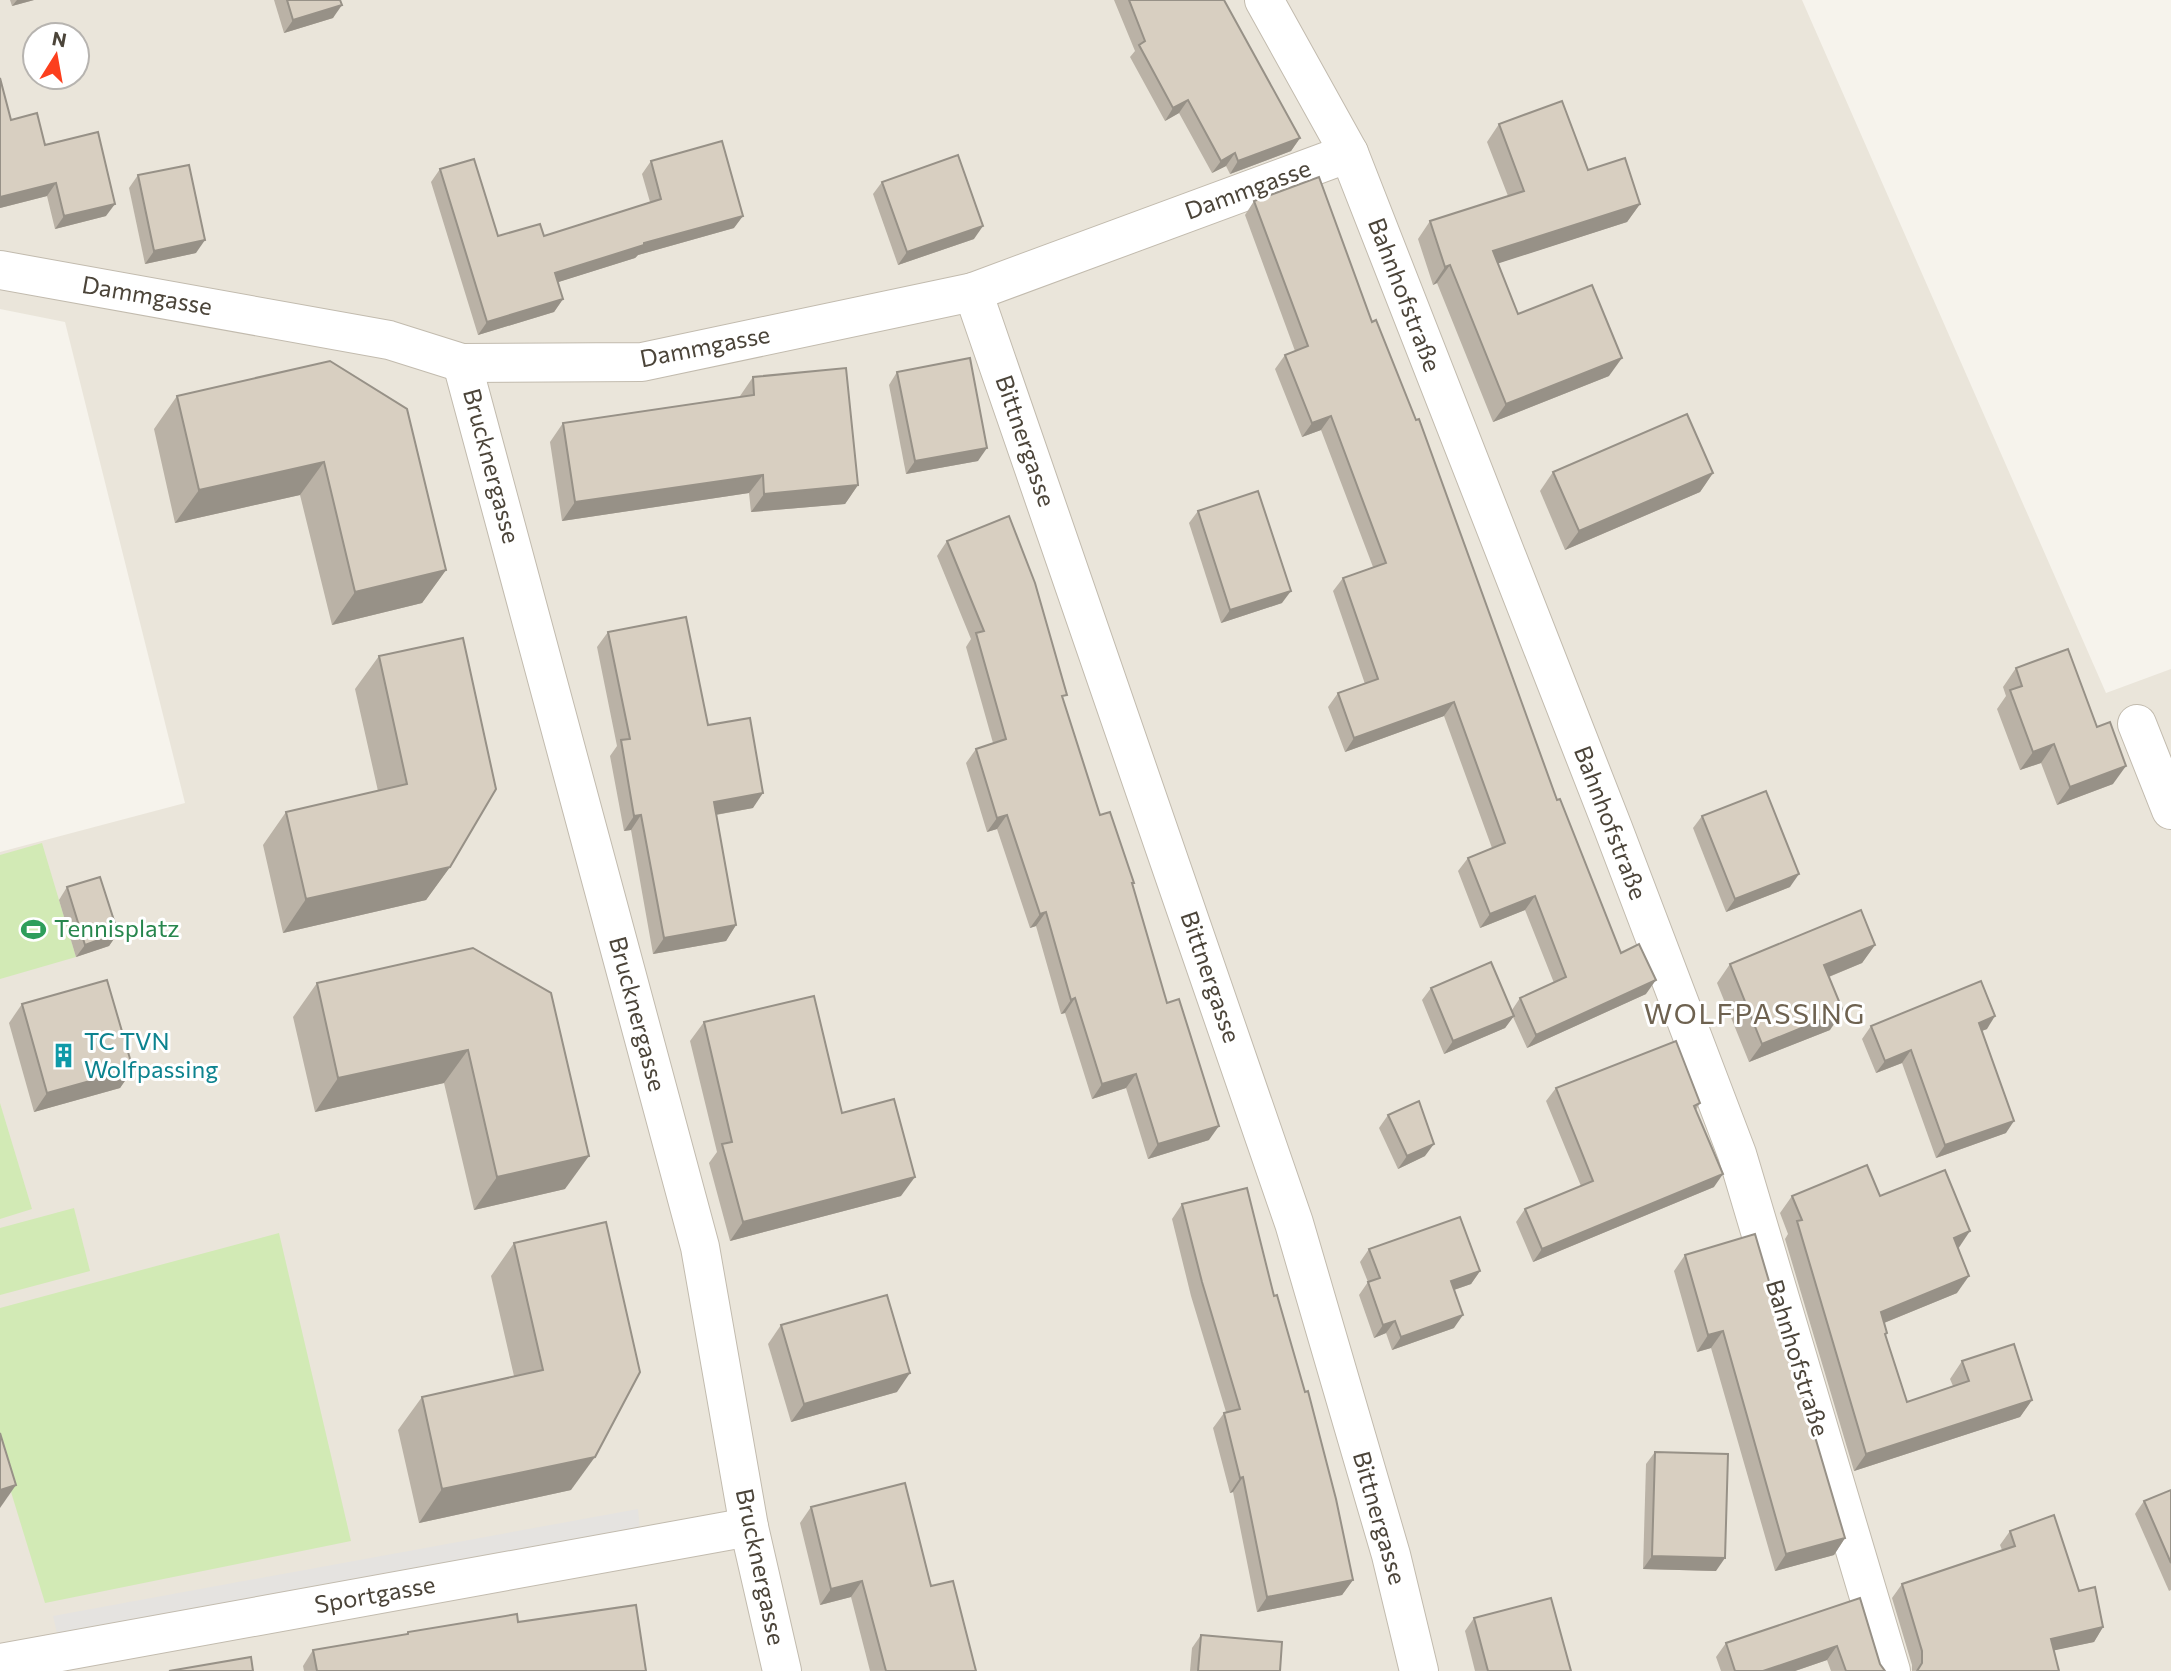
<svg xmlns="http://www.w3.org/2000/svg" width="2171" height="1671" font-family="Commissioner,sans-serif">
<rect width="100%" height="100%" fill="#f6f3ec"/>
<path fill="#eae5da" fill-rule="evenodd" d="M0 0H1802L2106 693 2171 669V1671H0V852L185 803 65 322 0 309ZM35 35H77V77H35Z"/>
<g fill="#d2eab5">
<path d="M42 843 76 957 0 979V855Z"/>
<path d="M0 1103 32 1209 0 1219Z"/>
<path d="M74 1208 90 1271 0 1295V1228Z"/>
<path d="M279 1233 351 1541 45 1603 0 1456V1308Z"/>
</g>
<path fill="#e5e3e0" d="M638 1509 641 1540 60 1646 53 1616Z"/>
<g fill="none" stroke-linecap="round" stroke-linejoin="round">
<defs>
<g id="minor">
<path d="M0 270 389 340 462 363 642 362 973 292 1349 153"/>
<path d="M973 292 1294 1223 1391 1555 1419 1671"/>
<path d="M462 363 700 1247 749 1527 782 1671"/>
<path d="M2137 724 2171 810"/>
<path d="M0 1663 749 1527"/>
</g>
<path id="tertiary" d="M1264 0 1349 153 1613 828 1737 1154 1891 1671"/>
</defs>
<use href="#minor" stroke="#c2bbae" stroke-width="40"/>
<use href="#tertiary" stroke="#c2bbae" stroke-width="40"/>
<use href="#minor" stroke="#fff" stroke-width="38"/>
<use href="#tertiary" stroke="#fff" stroke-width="38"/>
</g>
<g fill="#bab2a6">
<path d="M10 0H34L12 6Z"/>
<path d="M274 0H340L333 18 284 33Z"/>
<path d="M1114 0H1224L1300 138 1291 151 1230 174 1226 166 1212 173 1179 113 1165 121 1130 57 1135 51Z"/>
<path d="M0 78 11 120 45 145 106 216 55 229 47 196 0 208Z"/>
<path d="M1499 124 1588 170 1640 204 1627 222 1498 263 1518 314 1609 376 1493 422 1437 283 1433 285 1418 239 1430 221 1508 196 1487 142Z"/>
<path d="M651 161 734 228 638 255 635 258 558 282 563 299 554 312 478 335 431 182 440 169 498 236H544L650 202 642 174Z"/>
<path d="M138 175 196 253 145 264 129 188Z"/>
<path d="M882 182 974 239 898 265 873 194Z"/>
<path d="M1254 201 1372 322 1557 800 1621 953 1646 994 1527 1048 1513 1017 1505 1028 1444 1054 1422 1000 1431 988 1512 1010 1520 998 1554 983 1525 910 1480 928 1458 871 1468 858 1492 848 1444 716 1345 752 1328 707 1338 693 1365 684 1333 591 1343 578 1373 567 1321 430 1302 437 1275 369 1285 355 1295 351 1245 215Z"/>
<path d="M330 361 446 570 422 603 332 625 300 495 175 523 154 429 177 396Z"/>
<path d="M897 372 978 461 906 474 889 385Z"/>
<path d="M753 377 858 485 845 504 751 512 749 493 562 521 550 442 563 423 740 397V396Z"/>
<path d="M1553 472 1713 473 1700 492 1565 550 1540 491Z"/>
<path d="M1198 511 1282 603 1221 623 1189 523Z"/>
<path d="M947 541 1063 700 1100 815 1132 885 1167 1003 1209 1140 1148 1159 1126 1088 1092 1099 1065 1013 1061 1014 1036 926 1030 928 997 829 987 832 966 763 976 749 993 743 966 647 971 639 937 556Z"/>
<path d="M608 632 708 725 753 808 716 815 736 925 726 941 653 954 631 830 624 831 610 756 617 746 597 647Z"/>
<path d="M379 656 450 867 426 900 283 933 263 845 286 812 378 791 355 689Z"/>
<path d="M2016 668 2113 784 2057 805 2041 763 2020 770 1997 709 2006 696 2003 687Z"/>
<path d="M1702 816 1790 887 1726 912 1693 828Z"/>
<path d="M67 887 118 933 109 946 76 957 59 900Z"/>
<path d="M1875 945 1862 963 1829 977 1830 1030 1749 1062 1717 983 1730 964Z"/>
<path d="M473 948 565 1189 474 1210 444 1083 315 1112 293 1017 317 983Z"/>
<path d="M22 1004 133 1069 120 1088 34 1112 9 1023Z"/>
<path d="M704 1022 842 1113 901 1196 730 1241 709 1163 717 1152 690 1041Z"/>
<path d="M1871 1026 1987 1029 1982 1031 2006 1133 1936 1158 1902 1063 1876 1073 1862 1039Z"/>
<path d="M1556 1088 1700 1103 1696 1110 1714 1187 1533 1262 1516 1222 1525 1209 1581 1186 1546 1101Z"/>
<path d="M1388 1115 1425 1156 1398 1169 1379 1128Z"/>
<path d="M1792 1196H1880L1958 1249 1957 1293 1884 1323 1885 1336 1907 1402 1953 1386 1950 1379 1962 1361 2032 1400 2020 1417 1854 1471 1785 1239 1788 1234 1780 1213Z"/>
<path d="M1182 1204 1274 1296 1353 1580 1342 1595 1257 1612 1233 1492 1230 1493 1213 1428 1224 1413 1226 1412 1191 1296 1172 1219Z"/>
<path d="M514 1243 571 1490 419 1523 398 1430 422 1397 514 1376 491 1276Z"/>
<path d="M1369 1249 1480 1271 1471 1284 1454 1290V1328L1392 1350 1386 1333 1374 1338 1359 1295 1368 1282 1360 1262Z"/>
<path d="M1685 1255 1845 1538 1834 1555 1775 1571 1711 1348 1697 1352 1674 1271Z"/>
<path d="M781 1325 897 1392 791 1422 768 1344Z"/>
<path d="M1655 1452 1716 1571 1643 1569 1646 1464Z"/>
<path d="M2171 1490V1590L2169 1591 2135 1514 2144 1501Z"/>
<path d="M811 1507 931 1586 976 1671H870L851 1597 820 1605 800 1523Z"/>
<path d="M2010 1531 2079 1591 2103 1627 2094 1642 2054 1650 2059 1671H1912V1665L1892 1598 1902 1584 2002 1550 2000 1545Z"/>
<path d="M1860 1598 1880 1664 1885 1671H1831L1827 1660 1795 1671H1721L1716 1657 1726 1643Z"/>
<path d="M1474 1618 1571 1671H1475L1465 1631Z"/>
<path d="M518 1622 646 1671H304L303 1666 313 1650 406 1634 408 1632Z"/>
<path d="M1201 1635 1280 1671H1190L1192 1648Z"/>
</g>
<g fill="#979187">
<path d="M17 0H34L12 6Z"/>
<path d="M342 5 333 18 284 33 293 20Z"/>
<path d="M1188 100 1179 113 1165 121 1173 108Z"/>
<path d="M1300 138 1291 151 1230 174 1238 161Z"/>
<path d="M1235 153 1226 166 1212 173 1221 161Z"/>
<path d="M56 183 47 196 0 208V197Z"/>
<path d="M115 204 106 216 55 229 64 216Z"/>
<path d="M1640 204 1627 222 1481 269 1493 251Z"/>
<path d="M743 216 734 228 638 255 635 258 546 286 555 273 644 243Z"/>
<path d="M983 226 974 239 898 265 907 252Z"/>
<path d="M205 240 196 253 145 264 154 251Z"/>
<path d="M1450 265 1437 283 1433 285 1445 267Z"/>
<path d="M563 299 554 312 478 335 487 322Z"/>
<path d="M1622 358 1609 376 1493 422 1506 404Z"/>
<path d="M1331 416 1321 430 1302 437 1312 423Z"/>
<path d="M987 448 978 461 906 474 915 461Z"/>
<path d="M324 462 300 495 175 523 199 490Z"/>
<path d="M1713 473 1700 492 1565 550 1579 531Z"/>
<path d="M763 475 749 493 562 521 575 502Z"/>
<path d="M858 485 845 504 751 512 764 494Z"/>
<path d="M446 570 422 603 332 625 355 592Z"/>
<path d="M1291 591 1282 603 1221 623 1230 610Z"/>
<path d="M1454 702 1444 716 1345 752 1354 738Z"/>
<path d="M2054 744 2041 763 2020 770 2033 752Z"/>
<path d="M2126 766 2113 784 2057 805 2070 787Z"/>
<path d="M763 793 753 808 703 817 714 802Z"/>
<path d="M641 815 631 830 624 831 634 816Z"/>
<path d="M1007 815 997 829 987 832 997 818Z"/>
<path d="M450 867 426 900 283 933 306 899Z"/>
<path d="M1799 874 1790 887 1726 912 1735 899Z"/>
<path d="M1535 896 1525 910 1480 928 1490 914Z"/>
<path d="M1046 912 1036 926 1030 928 1040 914Z"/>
<path d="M736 925 726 941 653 954 664 938Z"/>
<path d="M118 933 109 946 76 957 85 945Z"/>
<path d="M1875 945 1862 963 1811 984 1824 965Z"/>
<path d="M1656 980 1646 994 1527 1048 1536 1035Z"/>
<path d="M1075 998 1065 1013 1061 1014 1071 1000Z"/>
<path d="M1843 1011 1830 1030 1749 1062 1762 1044Z"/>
<path d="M1514 1016 1505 1028 1444 1054 1453 1041Z"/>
<path d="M1995 1016 1987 1029 1970 1035 1979 1023Z"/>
<path d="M468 1050 444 1083 315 1112 338 1078Z"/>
<path d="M1911 1050 1902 1063 1876 1073 1885 1061Z"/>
<path d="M133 1069 120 1088 34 1112 47 1093Z"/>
<path d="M1136 1074 1126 1088 1092 1099 1102 1084Z"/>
<path d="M2014 1121 2006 1133 1936 1158 1945 1145Z"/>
<path d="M1219 1126 1209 1140 1148 1159 1158 1144Z"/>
<path d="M1434 1144 1425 1156 1398 1169 1407 1156Z"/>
<path d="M589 1156 565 1189 474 1210 497 1177Z"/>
<path d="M1723 1174 1714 1187 1533 1262 1542 1249Z"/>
<path d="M915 1177 901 1196 730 1241 743 1222Z"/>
<path d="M1970 1231 1958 1249 1954 1238Z"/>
<path d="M1480 1271 1471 1284 1442 1294 1451 1281Z"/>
<path d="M1969 1276 1957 1293 1869 1329 1881 1312Z"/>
<path d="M1463 1315 1454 1328 1392 1350 1401 1337Z"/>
<path d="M1395 1321 1386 1333 1374 1338 1383 1325Z"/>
<path d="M1723 1331 1711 1348 1697 1352 1708 1335Z"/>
<path d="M910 1373 897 1392 791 1422 804 1404Z"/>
<path d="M2032 1400 2020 1417 1854 1471 1866 1454Z"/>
<path d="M595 1457 571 1490 419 1523 442 1489Z"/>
<path d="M1243 1477 1233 1492 1230 1493 1240 1478Z"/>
<path d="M16 1485 0 1508V1490Z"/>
<path d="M1845 1538 1834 1555 1775 1571 1786 1554Z"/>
<path d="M1652 1556 1725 1558 1716 1571 1643 1569Z"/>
<path d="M1353 1580 1342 1595 1257 1612 1267 1597Z"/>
<path d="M862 1581 851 1597 820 1605 831 1589Z"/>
<path d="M2103 1627 2094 1642 2042 1653 2051 1639Z"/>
<path d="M1837 1646 1827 1660 1795 1671H1763Z"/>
</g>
<g fill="#d8cfc1" stroke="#979187" stroke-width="2">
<path d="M287 0H340L342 5 293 20Z"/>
<path d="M1129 0H1224L1300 138 1238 161 1235 153 1221 161 1188 100 1173 108 1139 45 1145 41Z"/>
<path d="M0 78 11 120 37 113 45 145 98 132 115 204 64 216 56 183 0 197Z"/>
<path d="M1562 101 1588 170 1625 158 1640 204 1493 251 1518 314 1592 285 1622 358 1506 404 1450 265 1445 267 1430 221 1524 191 1499 124Z"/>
<path d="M722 141 743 216 644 243V245L555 273 563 299 487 322 440 169 474 159 498 236 540 224 544 236 661 199 651 161Z"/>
<path d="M958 155 983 226 907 252 882 182Z"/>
<path d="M189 165 205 240 154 251 138 175Z"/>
<path d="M1319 177 1372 322 1376 320 1416 420 1419 419 1557 800 1560 799 1621 953 1639 944 1656 980 1536 1035 1520 998 1566 977 1535 896 1490 914 1468 858 1505 843 1454 702 1354 738 1338 693 1378 679 1343 578 1386 563 1331 416 1312 423 1285 355 1308 346 1254 201Z"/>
<path d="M970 358 987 448 915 461 897 372Z"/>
<path d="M330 361 407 409 446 570 355 592 324 462 199 490 177 396Z"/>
<path d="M846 368 858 485 764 494 763 475 575 502 563 423 754 395 753 377Z"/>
<path d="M1687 414 1713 473 1579 531 1553 472Z"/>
<path d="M1258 491 1291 591 1230 610 1198 511Z"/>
<path d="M1009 516 1035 583 1067 695 1062 696 1100 815 1110 812 1134 883H1132L1167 1003 1179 999 1219 1126 1158 1144 1136 1074 1102 1084 1075 998 1071 1000 1046 912 1040 914 1007 815 997 818 976 749 1006 739 976 633 984 631 947 541Z"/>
<path d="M686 617 708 725 750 718 763 793 714 802 736 925 664 938 641 815 634 816 621 740 630 739 608 632Z"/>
<path d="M463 638 496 789 450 867 306 899 286 812 407 784 379 656Z"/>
<path d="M2068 649 2097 727 2110 722 2126 766 2070 787 2054 744 2033 752 2010 690 2022 686 2016 668Z"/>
<path d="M1766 791 1799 874 1735 899 1702 816Z"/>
<path d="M100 877 118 933 85 945 67 887Z"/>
<path d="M1861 910 1875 945 1824 965 1843 1011 1762 1044 1730 964Z"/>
<path d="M473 948 551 993 589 1156 497 1177 468 1050 338 1078 317 983Z"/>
<path d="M1491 962 1514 1016 1453 1041 1431 988Z"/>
<path d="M107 980 133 1069 47 1093 22 1004Z"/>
<path d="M1981 981 1995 1016 1979 1023 2014 1121 1945 1145 1911 1050 1885 1061 1871 1026Z"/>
<path d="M814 996 842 1113 894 1099 915 1177 743 1222 722 1144 732 1142 704 1022Z"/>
<path d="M1676 1041 1700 1103 1694 1106 1723 1174 1542 1249 1525 1209 1593 1181 1556 1088Z"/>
<path d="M1419 1101 1434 1144 1407 1156 1388 1115Z"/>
<path d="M1867 1165 1880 1196 1945 1170 1970 1231 1954 1238 1969 1276 1881 1312 1887 1333 1885 1334 1907 1402 1969 1381 1962 1361 2014 1344 2032 1400 1866 1454 1797 1221 1802 1220 1792 1196Z"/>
<path d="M1247 1188 1274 1296 1277 1295 1305 1392 1308 1391 1336 1499 1353 1580 1267 1597 1243 1477 1240 1478 1224 1413 1240 1409 1202 1282 1182 1204Z"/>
<path d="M1460 1217 1480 1271 1451 1281 1463 1315 1401 1337 1395 1321 1383 1325 1368 1282 1380 1278 1369 1249Z"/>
<path d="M606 1222 640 1372 595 1457 442 1489 422 1397 543 1370 514 1243Z"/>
<path d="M1755 1234 1845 1538 1786 1554 1723 1331 1708 1335 1685 1255Z"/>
<path d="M887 1295 910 1373 804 1404 781 1325Z"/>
<path d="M0 1433 16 1485 0 1490Z"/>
<path d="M1655 1452 1728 1454 1725 1558 1652 1556Z"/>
<path d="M905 1483 931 1586 953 1581 976 1671H886L862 1581 831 1589 811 1507Z"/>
<path d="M2171 1490V1563L2144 1501Z"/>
<path d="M2054 1515 2079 1591 2095 1587 2103 1627 2051 1639 2059 1671H1917L1922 1663V1651L1902 1584 2015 1546 2010 1531Z"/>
<path d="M1551 1598 1571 1671H1488L1474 1618Z"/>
<path d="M1860 1598 1880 1664 1885 1671H1846L1837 1646 1763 1671H1735L1726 1643Z"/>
<path d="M636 1605 646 1671H317L313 1650 408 1634V1632L517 1614 518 1622Z"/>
<path d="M1201 1635 1282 1642 1280 1671H1198Z"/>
<path d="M251 1657 253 1671H169Z"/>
</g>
<defs>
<symbol id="stadium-bare" viewBox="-9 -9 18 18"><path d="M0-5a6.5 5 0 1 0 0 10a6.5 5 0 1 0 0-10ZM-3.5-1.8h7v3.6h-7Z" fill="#2e9e5b" stroke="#fff" stroke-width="2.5" paint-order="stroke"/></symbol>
<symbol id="building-bare" viewBox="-9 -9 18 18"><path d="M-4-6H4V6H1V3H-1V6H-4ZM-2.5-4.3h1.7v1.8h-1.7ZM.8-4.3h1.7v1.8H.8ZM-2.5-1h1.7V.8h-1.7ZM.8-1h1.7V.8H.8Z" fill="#0f9aa8" stroke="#fff" stroke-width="2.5" paint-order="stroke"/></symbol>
</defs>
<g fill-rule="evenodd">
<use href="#stadium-bare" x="16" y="912" width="35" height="35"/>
<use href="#building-bare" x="46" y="1038" width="35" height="35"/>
</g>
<g text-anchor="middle" stroke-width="6" stroke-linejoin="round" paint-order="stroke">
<g font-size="24" fill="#4b4439" stroke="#fff">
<text transform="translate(1248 190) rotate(-20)" y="8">Dammgasse</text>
<text transform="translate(1404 295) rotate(69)" y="8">Bahnhofstraße</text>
<text transform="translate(147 296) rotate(10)" y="8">Dammgasse</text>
<text transform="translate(705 347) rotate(-11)" y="8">Dammgasse</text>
<text transform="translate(1025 441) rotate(71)" y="8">Bittnergasse</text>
<text transform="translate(491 466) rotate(75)" y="8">Brucknergasse</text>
<text transform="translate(1610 823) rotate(69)" y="8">Bahnhofstraße</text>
<text transform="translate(1210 977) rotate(71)" y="8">Bittnergasse</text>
<text transform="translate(637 1014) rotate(75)" y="8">Brucknergasse</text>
<text transform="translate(1797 1358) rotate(73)" y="8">Bahnhofstraße</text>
<text transform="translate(1379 1518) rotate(74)" y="8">Bittnergasse</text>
<text transform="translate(760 1567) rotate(78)" y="8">Brucknergasse</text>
<text transform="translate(375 1595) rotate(-10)" y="8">Sportgasse</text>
</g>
<g font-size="24" fill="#27864d" stroke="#fff" text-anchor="start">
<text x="54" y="937">Tennisplatz</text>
</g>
<g font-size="24" fill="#0d838f" stroke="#fff" text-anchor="start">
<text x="84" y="1050">TC TVN<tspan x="84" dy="28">Wolfpassing</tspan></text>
</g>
<g font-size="28" letter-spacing="2" fill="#6e6250" stroke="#fff">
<text x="1755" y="1024">WOLFPASSING</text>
</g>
</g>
<g transform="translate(56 56) rotate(11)"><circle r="33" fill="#ffffff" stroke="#b7b4b0" stroke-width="2"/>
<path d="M0-5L12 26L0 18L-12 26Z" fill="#fc3f1d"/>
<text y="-10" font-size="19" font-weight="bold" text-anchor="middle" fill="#4b4439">N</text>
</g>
</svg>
